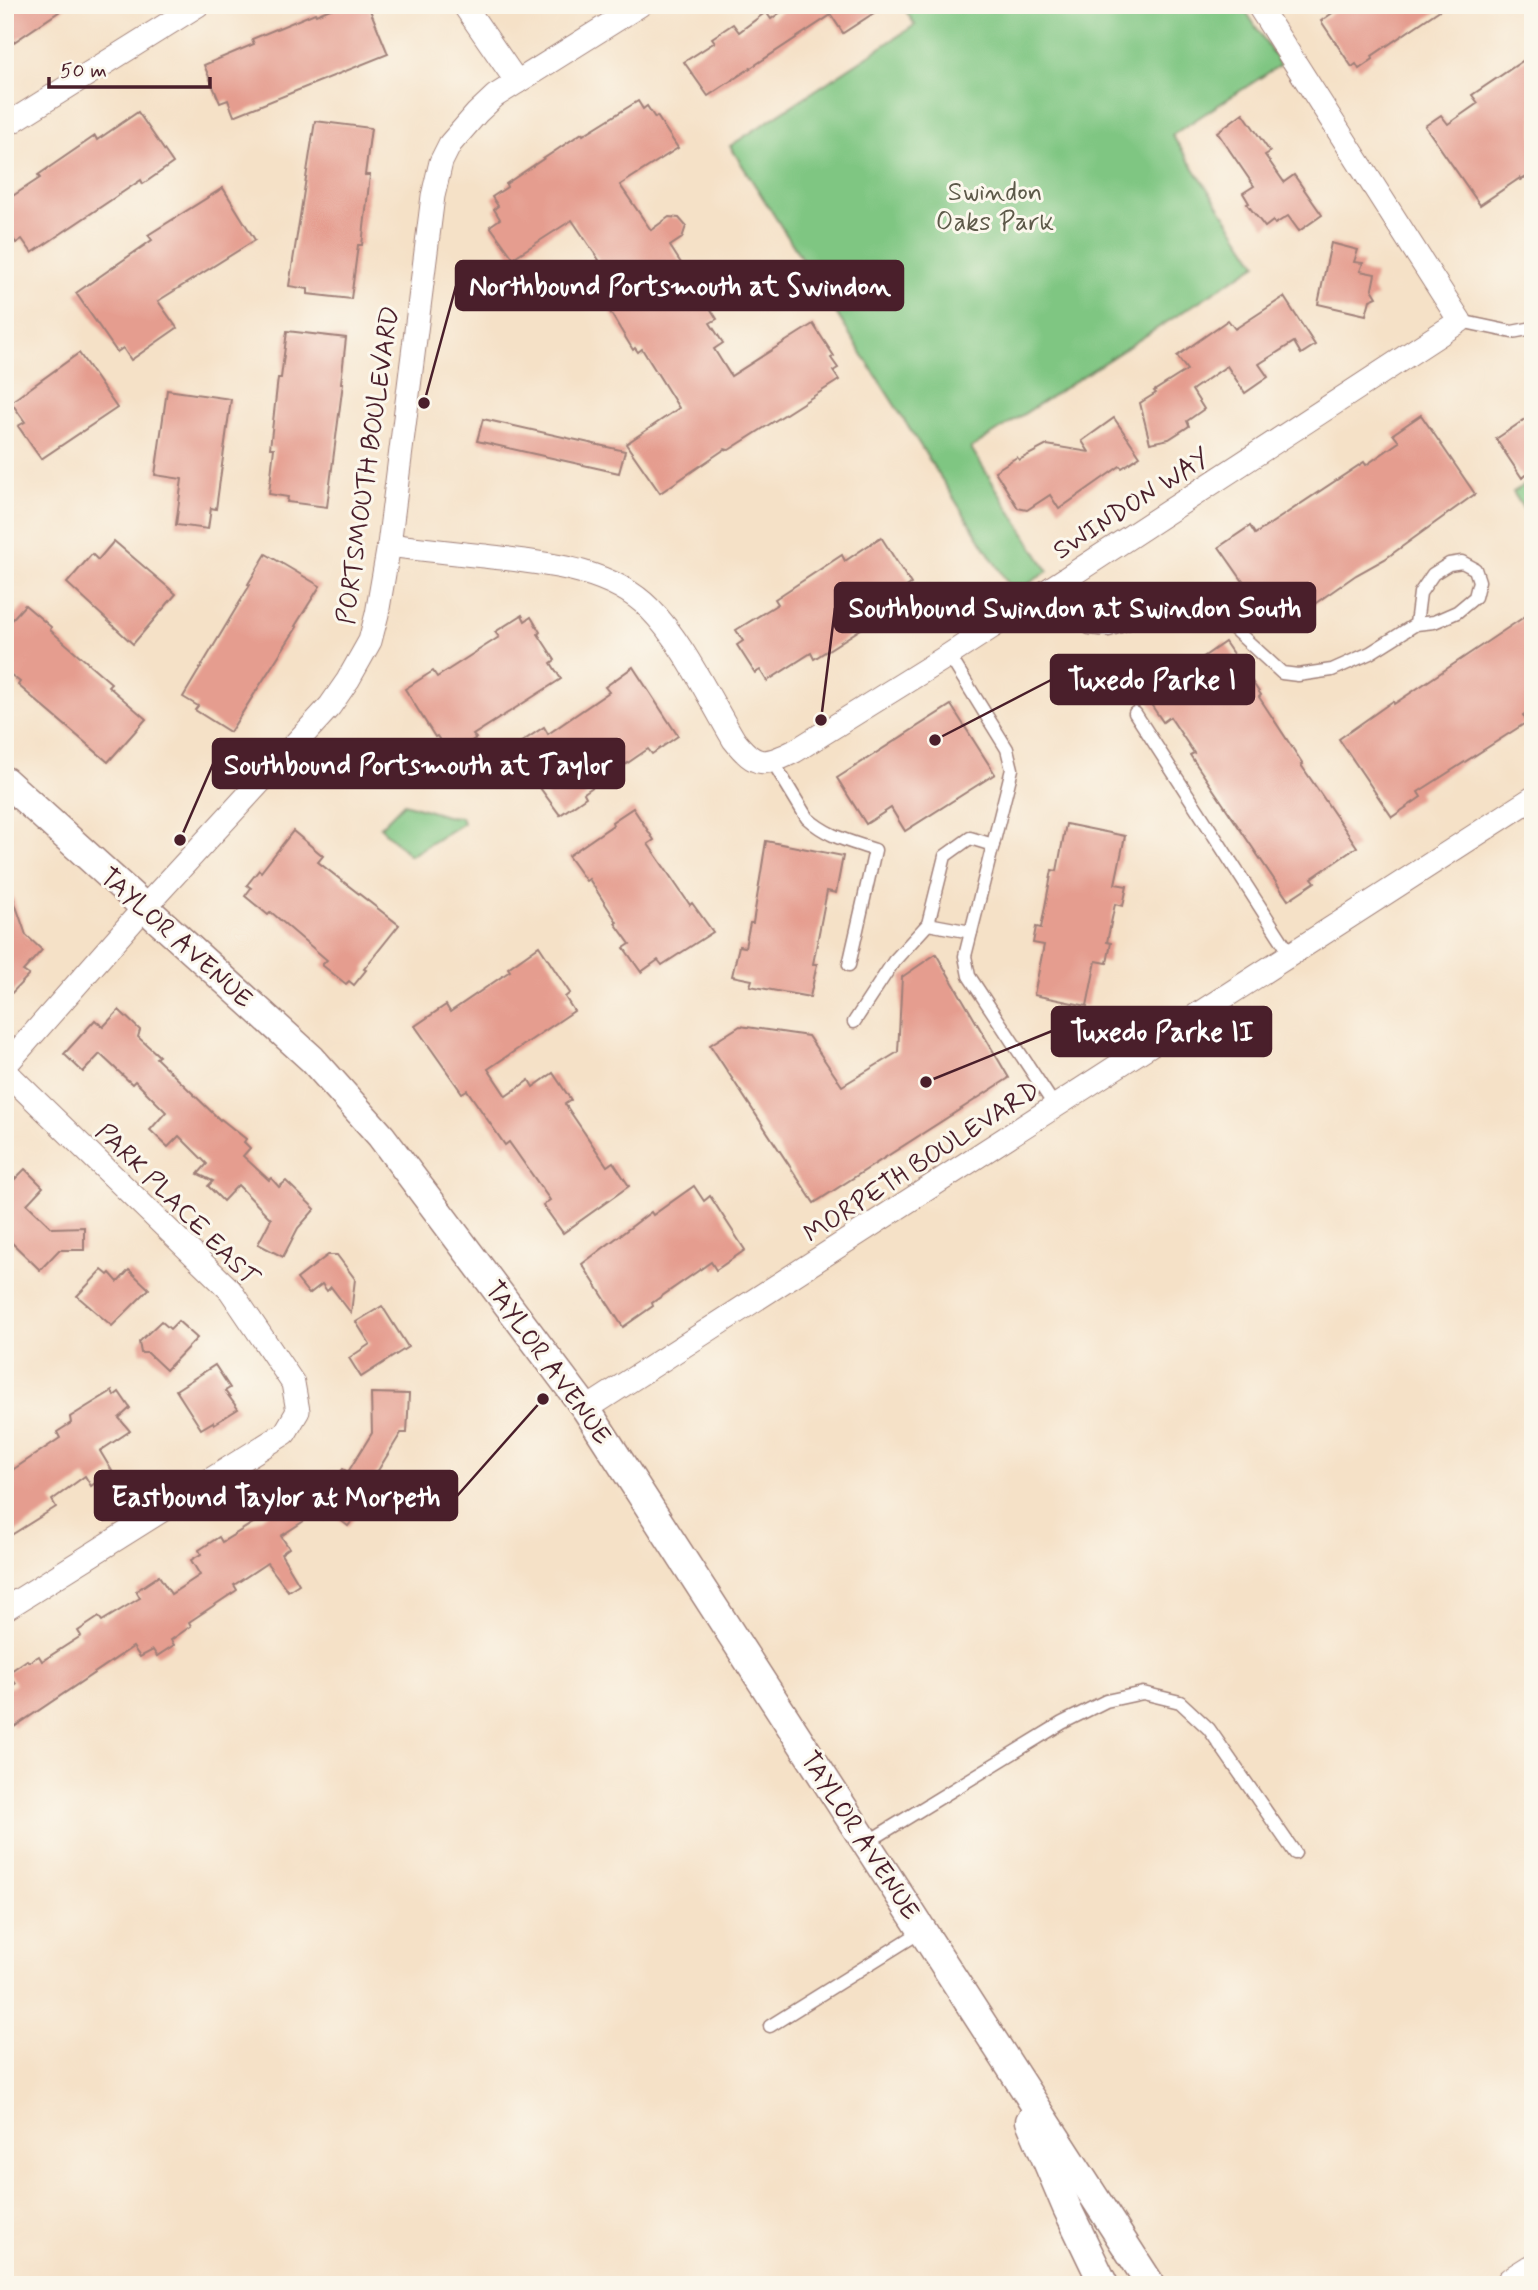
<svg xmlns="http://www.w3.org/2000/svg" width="1538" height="2290" font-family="Mynerve,sans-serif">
<rect width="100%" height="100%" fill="#fbf7ec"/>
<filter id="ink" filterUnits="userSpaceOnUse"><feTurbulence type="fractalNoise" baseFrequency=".0143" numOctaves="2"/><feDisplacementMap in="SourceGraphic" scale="14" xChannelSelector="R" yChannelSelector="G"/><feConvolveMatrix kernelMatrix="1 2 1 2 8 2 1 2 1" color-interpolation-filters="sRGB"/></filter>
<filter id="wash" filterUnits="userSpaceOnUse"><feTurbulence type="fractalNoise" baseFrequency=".00686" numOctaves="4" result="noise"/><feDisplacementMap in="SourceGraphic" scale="28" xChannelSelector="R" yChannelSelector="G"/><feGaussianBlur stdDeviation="1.57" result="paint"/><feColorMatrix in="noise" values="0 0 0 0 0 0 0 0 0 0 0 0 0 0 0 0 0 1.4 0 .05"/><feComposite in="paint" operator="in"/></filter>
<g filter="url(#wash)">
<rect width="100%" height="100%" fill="#f5e1c7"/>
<g fill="#7fc682" stroke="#647256" stroke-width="2">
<path d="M902 5H1242L1280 65 1172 135 1257 264 971 448 1048 571 1014 593 730 146 915 25Z"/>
<path d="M1533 480V524L1513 492Z"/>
<path d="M404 803 446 816 461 817 463 823 410 856 380 827Z"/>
</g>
<g id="blocks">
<g fill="#e59d8f">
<path d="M5 5H69L5 48Z"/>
<path d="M340 5H368L388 54 234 116 228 100 220 103 204 65 254 44 252 39 315 13 316 15Z"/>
<path d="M791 5H886L843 33 831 15 708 96 684 62 715 42 712 38 733 24 739 32 766 12 771 19Z"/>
<path d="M1344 5H1447L1372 56 1373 59 1359 69 1356 64 1352 67 1321 21Z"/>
<path d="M1533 54V173L1521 180 1520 178 1480 205 1425 126 1441 115 1448 124 1478 103 1472 95Z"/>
<path d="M638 101 643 109 647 106 655 118 657 116 678 148 620 185 651 230 669 217 679 218 686 226 682 238 670 246 717 319 710 323 723 343 714 349 731 376 813 324 834 356 831 358 838 368 833 371 839 380 729 450 725 449 660 493 626 444 679 408 642 349 638 352 635 348 633 350 598 292 576 306 565 304 560 296 563 285 599 260 572 220 513 258 490 226 500 219 494 209 498 206 492 197 507 187 506 184 582 133 583 135Z"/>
<path d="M138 112 173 163 143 184 141 180 32 253 22 239 16 243 5 227V201L40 178 38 175 95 136 97 140Z"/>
<path d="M1243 113 1270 152 1265 155 1284 182 1294 175 1322 215 1299 231 1288 216 1275 224 1273 221 1265 227 1247 204 1249 203 1243 193 1254 186 1217 132Z"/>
<path d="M315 121 371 128 365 175H370L362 245H358L351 299 308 294V289L289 286Z"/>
<path d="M223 188 255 240 158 301 177 328 131 360 123 348 117 352 76 293 152 240 148 235Z"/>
<path d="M1331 243 1358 250 1354 262 1363 263 1360 271 1375 274 1372 289 1377 297 1370 300 1366 315 1318 304Z"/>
<path d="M1284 297 1315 345 1301 354 1294 342 1259 364 1268 377 1245 393 1227 366 1192 390 1204 409 1187 421 1189 426 1169 439 1150 443 1140 403 1156 393 1154 391 1187 370 1177 356 1228 320 1235 329Z"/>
<path d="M287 331 346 338 341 383H343L327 507 287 502 288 497 269 494 274 448H270L278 378H281Z"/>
<path d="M79 353 117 408 41 459 18 426 25 422 11 402Z"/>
<path d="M167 390 231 399 216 509 211 508 208 529 176 525 182 479 155 475Z"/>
<path d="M1533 414V470L1522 478 1496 439Z"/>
<path d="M1421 415 1475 494 1385 559 1356 575 1277 630 1219 547 1250 526 1255 534 1364 462 1366 465 1399 442 1393 434Z"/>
<path d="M1114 418 1140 456 1122 468 1120 466 1059 509 1050 495 1027 510 1018 508 995 471 1017 457 1019 460 1047 445 1089 452 1082 441Z"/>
<path d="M483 419 625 451 619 473 477 441Z"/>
<path d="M881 537 911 584 900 591 902 594 885 605 889 611 814 659 811 653 767 681 760 670 755 673 737 645 743 641 736 630 778 604 775 599 842 555 845 561Z"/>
<path d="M114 541 176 594 133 644 67 583 92 554 98 560Z"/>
<path d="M266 554 320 586 295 626 297 627 230 732 195 710 198 706 183 697 250 585 248 584Z"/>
<path d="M25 605 51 627 50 630 111 683 108 686 146 719 108 762 18 685 20 682 5 670V627Z"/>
<path d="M1533 611V708L1523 715 1527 722 1418 792 1421 797 1392 817 1339 739 1393 701 1394 704Z"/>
<path d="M522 615 525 621 531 617 540 632 538 634 555 660 551 663 561 679 473 735 476 738 450 755 437 736 435 737 405 689 433 671 437 677 499 637 495 632Z"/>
<path d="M1225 642 1261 695 1259 697 1303 764 1301 765 1357 847 1312 878 1315 882 1288 900 1190 755 1194 753 1170 717 1163 722 1146 697Z"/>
<path d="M633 667 678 736 652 754 648 749 584 793 586 797 560 815 524 766 529 763 517 745 544 727 548 734 609 692 605 687Z"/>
<path d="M951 705 995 774 905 831 891 808 866 824 837 778Z"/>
<path d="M633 808 654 840 648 844 690 905 692 903 713 932 662 965 658 960 641 972 624 948 630 944 615 923 617 922 589 879 586 881 568 856 613 825 612 822Z"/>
<path d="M1066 824 1125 836 1115 884 1127 886 1123 906 1115 904 1107 942 1111 943 1107 963 1096 961 1087 1006 1034 995 1044 945 1033 943 1036 927 1041 928 1052 870 1057 871Z"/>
<path d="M293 831 323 856 318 862 399 925 364 969 366 970 354 985 349 981 346 984 322 965 327 960 271 912 268 915 245 896 251 888 247 885 259 870 261 872Z"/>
<path d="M766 841 843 856 836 893 827 891 813 964H817L810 997 750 986 752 980 732 976 739 946 745 947 750 923H753Z"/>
<path d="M8 883 26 935 42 950 23 971 29 975 5 1000V884Z"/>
<path d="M539 946 570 993 565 997 574 1011 488 1069 506 1096 529 1080 533 1087 553 1073 571 1100 565 1104 607 1166 613 1162 629 1186 563 1233 543 1205 550 1200 509 1142 505 1145 467 1090 462 1093 415 1026 446 1005 450 1012 510 971 508 968Z"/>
<path d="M936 954 1009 1078 814 1203 710 1045 740 1026 808 1036 842 1086 898 1052 902 977Z"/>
<path d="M119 1010 140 1030 138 1037 159 1056 156 1058 220 1120 221 1119 246 1139 244 1142 250 1148 243 1156 269 1180 271 1178 279 1187 286 1181 315 1209 298 1228 283 1257 258 1244 271 1219 238 1185 223 1201 208 1186 213 1181 198 1174 207 1164 179 1136 168 1147 150 1130 166 1112 135 1081 132 1084 100 1054 83 1072 64 1054 95 1020 103 1027Z"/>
<path d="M5 1169 15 1179 25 1169 43 1187 27 1204 52 1228 84 1227V1250H59L40 1270 5 1236Z"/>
<path d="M694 1186 704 1201 710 1196 745 1250 716 1270 711 1262 652 1303 653 1306 623 1327 582 1264 651 1212 653 1215Z"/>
<path d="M328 1255H337L355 1279 351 1313 331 1287 327 1291 322 1284 309 1294 297 1279Z"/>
<path d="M102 1270 108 1275 110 1273 118 1282 129 1270 149 1289 112 1326 77 1296Z"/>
<path d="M382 1306 408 1347 361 1377 349 1358 370 1344 356 1322Z"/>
<path d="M161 1321 170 1329 178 1321 197 1338 166 1370 148 1353H141L139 1342Z"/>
<path d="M215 1365 230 1388 225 1391 238 1409 214 1424 213 1422 201 1429 176 1390Z"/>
<path d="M112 1391 114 1396 119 1392 130 1408 119 1418 130 1431 100 1451 112 1471 91 1486 85 1476 52 1500 56 1507 5 1539V1475L60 1438 57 1432 71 1423 70 1417Z"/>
<path d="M371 1393 409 1394 407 1433H401L371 1482 378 1488 348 1526 329 1511 322 1519 316 1513 281 1536 289 1548 281 1554 299 1584 288 1591 267 1563 234 1585 237 1590 189 1622 191 1626 171 1640 174 1645 157 1656 153 1650 140 1657 133 1647 14 1727 5 1713V1691L16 1684 8 1673 27 1660 29 1662 39 1656 42 1661 81 1636 78 1631 99 1617 102 1621 140 1598 136 1591 159 1576 171 1594 200 1575 191 1560 201 1554 199 1550 219 1537 222 1542 297 1496 312 1477 326 1490 343 1469 348 1472 372 1433Z"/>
</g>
</g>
</g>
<g filter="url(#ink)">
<use href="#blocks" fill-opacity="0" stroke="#a08079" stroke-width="2"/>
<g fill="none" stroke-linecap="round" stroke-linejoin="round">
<defs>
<g id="service">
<path d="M1460 321 1512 332 1533 328"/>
<path d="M1054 586 1071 612 1089 628 1109 630 1150 616 1180 610 1207 613 1233 628 1282 673 1298 675 1332 670 1370 653 1416 624 1434 622 1457 612 1475 597 1479 581 1475 569 1462 562 1449 564 1433 574 1420 593 1416 624"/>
<path d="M949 655 1007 749 1012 769 965 956 969 976 1056 1108"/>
<path d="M1135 713 1291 955"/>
<path d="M773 762 807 818C828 837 849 841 875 850L849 965"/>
<path d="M928 924 971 932"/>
<path d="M854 1022 894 961 928 924 945 856 970 838 993 845"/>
<path d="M866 1843 1062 1723 1106 1701 1143 1693 1180 1702 1209 1729 1295 1853"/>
<path d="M770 2026 922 1931"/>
</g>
<g id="minor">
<path d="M464 5 517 82"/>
<path d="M5 126 198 5"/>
<path d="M389 545C421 549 453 553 485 556 539 563 609 567 650 609 682 641 710 700 734 740 756 768 765 766 795 751L949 655 1460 321 1258 5"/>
<path d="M5 1066 144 908 330 706 348 680 370 641 377 614 389 545 433 196 441 162 450 144 477 113 495 96 640 5"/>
<path d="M5 1071 230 1290 293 1383 298 1411 285 1433 5 1609"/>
<path d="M586 1409 1533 798"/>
</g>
<g id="tertiary">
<path d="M5 781 312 1059 381 1136 586 1409 1151 2285"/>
<path d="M1030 2121 1067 2208 1104 2285"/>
</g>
<path id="primary" d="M1514 2285 1533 2273"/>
</defs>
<use href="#service" stroke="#a08079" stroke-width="15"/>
<use href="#minor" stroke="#a08079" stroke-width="25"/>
<use href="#tertiary" stroke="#a08079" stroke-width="31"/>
<use href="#primary" stroke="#a08079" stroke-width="39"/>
<use href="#service" stroke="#fff" stroke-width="12"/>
<use href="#minor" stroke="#fff" stroke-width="23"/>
<use href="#tertiary" stroke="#fff" stroke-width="28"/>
<use href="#primary" stroke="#fff" stroke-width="37"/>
</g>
</g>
<g text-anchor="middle" stroke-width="6" stroke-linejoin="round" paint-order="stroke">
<g font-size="26" fill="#5d5949" stroke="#fbf7ec">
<text x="995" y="200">Swindon<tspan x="995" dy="30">Oaks Park</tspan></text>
</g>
<g font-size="26" fill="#4a1f2b" stroke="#fbf7ec">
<text transform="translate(367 465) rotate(-82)" y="9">PORTSMOUTH BOULEVARD</text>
<text transform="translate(1131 503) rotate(-33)" y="9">SWINDON WAY</text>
<text transform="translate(177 937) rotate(42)" y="9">TAYLOR AVENUE</text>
<text transform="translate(921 1161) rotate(-33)" y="9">MORPETH BOULEVARD</text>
<text transform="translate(178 1204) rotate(45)" y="9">PARK PLACE EAST</text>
<text transform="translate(549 1362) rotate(54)" y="9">TAYLOR AVENUE</text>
<text transform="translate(861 1835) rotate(57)" y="9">TAYLOR AVENUE</text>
</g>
</g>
<path fill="none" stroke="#4a1f2b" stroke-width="2.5" d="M424 403L456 286M821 720L835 608M935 740L1051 680M180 840L213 764M926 1082L1052 1031M543 1399L457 1496"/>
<g fill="#4a1f2b" stroke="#fbf7ec" stroke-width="2.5">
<circle cx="424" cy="403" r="7"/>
<circle cx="821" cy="720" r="7"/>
<circle cx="935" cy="740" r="7"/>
<circle cx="180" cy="840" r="7"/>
<circle cx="926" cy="1082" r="7"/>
<circle cx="543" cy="1399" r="7"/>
</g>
<g fill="#4a1f2b" stroke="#4a1f2b" stroke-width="2.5">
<rect x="456" y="261" width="447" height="49" rx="7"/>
<rect x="835" y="583" width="480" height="49" rx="7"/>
<rect x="1051" y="655" width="203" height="49" rx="7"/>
<rect x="213" y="739" width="411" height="49" rx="7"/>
<rect x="1052" y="1007" width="219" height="49" rx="7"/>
<rect x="95" y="1471" width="362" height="49" rx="7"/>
</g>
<g font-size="28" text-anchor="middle" font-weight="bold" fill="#fff">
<text x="680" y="295">Northbound Portsmouth at Swindon</text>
<text x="1075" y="617">Southbound Swindon at Swindon South</text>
<text x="1152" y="689">Tuxedo Parke I</text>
<text x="418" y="774">Southbound Portsmouth at Taylor</text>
<text x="1162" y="1041">Tuxedo Parke II</text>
<text x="276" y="1506">Eastbound Taylor at Morpeth</text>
</g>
<rect width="1538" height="2290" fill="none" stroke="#fbf7ec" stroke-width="28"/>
<path d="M49 77v10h161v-10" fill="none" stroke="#4a1f2b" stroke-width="3.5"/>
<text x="60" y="77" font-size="21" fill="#4a1f2b" stroke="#fbf7ec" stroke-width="5" paint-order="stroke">50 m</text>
</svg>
